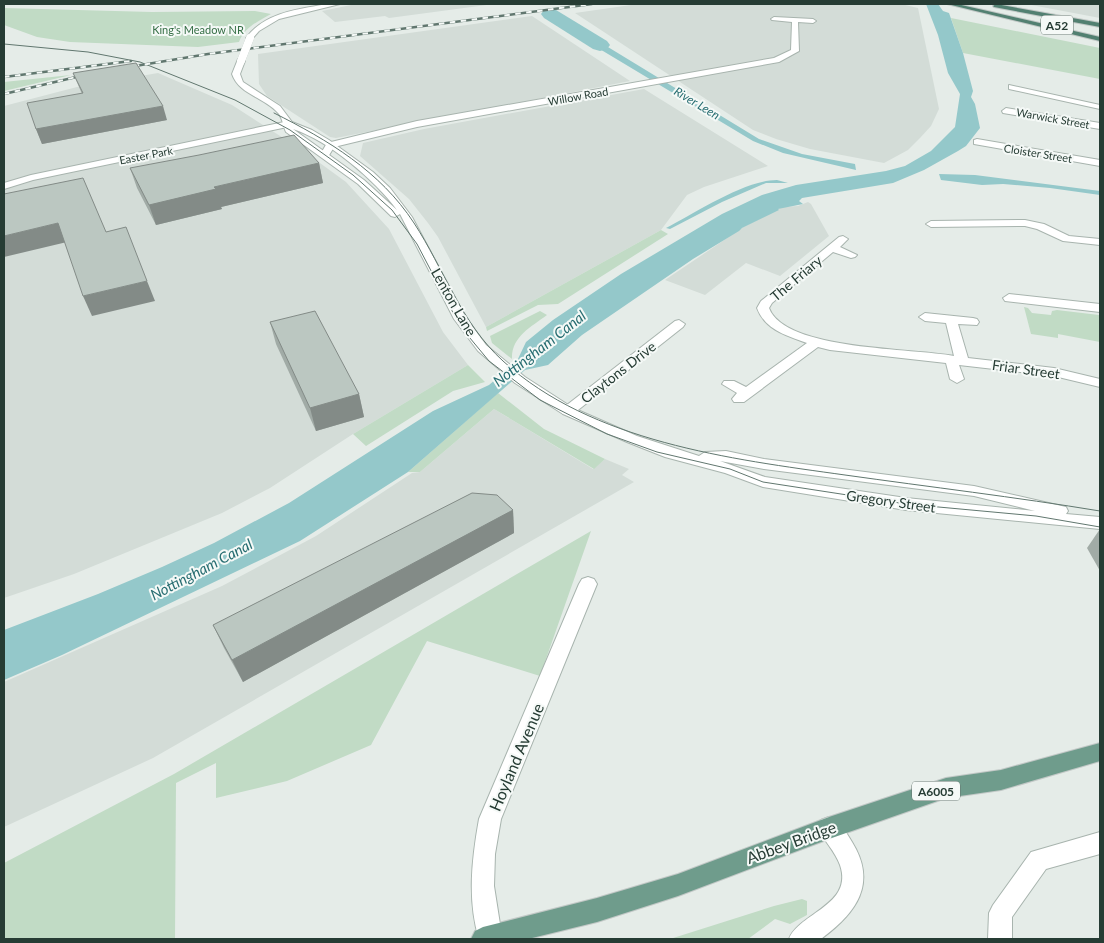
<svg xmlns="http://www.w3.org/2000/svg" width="1104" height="943" font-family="Lato,sans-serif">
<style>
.built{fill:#d3dcd7}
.green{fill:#c1dbc5}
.water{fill:#94c8ca}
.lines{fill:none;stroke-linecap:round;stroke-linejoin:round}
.river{fill:#94c8ca;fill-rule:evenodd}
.minor-casing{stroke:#a8b4ae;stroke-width:2}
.tertiary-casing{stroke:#a8b4ae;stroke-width:2}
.primary-casing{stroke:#c2c8c6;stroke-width:2}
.trunk-casing{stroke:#c2c8c6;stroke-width:2}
.minor{fill:#fff;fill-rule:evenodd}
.tertiary{fill:#fff;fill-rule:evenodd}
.primary{fill:#6f9c8c;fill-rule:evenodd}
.trunk{fill:#528071;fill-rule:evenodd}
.tram{stroke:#61776f;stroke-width:1}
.rail-casing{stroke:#61776f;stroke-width:2.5}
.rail{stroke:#f5f9f7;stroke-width:2;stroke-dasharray:5.5;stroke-linecap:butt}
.tertiary-bridge-casing{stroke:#a8b4ae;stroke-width:8;stroke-linecap:butt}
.tertiary-bridge{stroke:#fff;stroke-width:8}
.wall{fill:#a1aba6}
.shaded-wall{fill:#838b87}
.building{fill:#bbc7c1;stroke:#838b87}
.labels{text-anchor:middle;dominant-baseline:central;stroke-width:4;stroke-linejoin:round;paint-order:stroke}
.far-park-label{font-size:11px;fill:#356e45;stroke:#f5f9f7}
.far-street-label{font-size:11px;fill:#263c34;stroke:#f5f9f7}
.shield{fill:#f5f9f7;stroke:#64756e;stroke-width:1}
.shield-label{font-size:12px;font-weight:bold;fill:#263c34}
.far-water-label{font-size:12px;font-style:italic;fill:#276d71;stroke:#f5f9f7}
.street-label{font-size:14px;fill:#263c34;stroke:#f5f9f7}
.water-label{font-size:15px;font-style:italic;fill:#276d71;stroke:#f5f9f7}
.near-street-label{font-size:16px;fill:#263c34;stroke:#f5f9f7}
</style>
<rect width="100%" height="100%" fill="#e5ece8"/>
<g class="built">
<path d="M356,4H494L389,18L385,16L335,22L322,11Z"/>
<path d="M638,4H901L918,8L939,109L931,126L920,138L908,150L884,163L810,149L776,139L753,130L575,13Z"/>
<path d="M1026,4H1100V18Z"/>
<path d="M532,16L630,81L336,138L330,137L267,96L259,84L258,54Z"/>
<path d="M158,73L232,105L302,150L346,182L389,229L443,332L468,365L353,434L270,488L222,513L74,574L4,598V106L77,87Z"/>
<path d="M644,89L768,166L704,187L687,195L661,230L486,327L438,237L428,223L409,199L360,156L363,143L424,129Z"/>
<path d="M808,202L811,204L829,236L780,276L746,263L705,295L665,280L742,228L782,207L798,206Z"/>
<path d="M494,409L593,469L605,459L629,469L622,475L634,482L153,758L4,827V682L222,586L316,536L412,473L420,472Z"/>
</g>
<g class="green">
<path d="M4,8L152,12L255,11L271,14C257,22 245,27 239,42L198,47L70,42L37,37L4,25Z"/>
<path d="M951,18L1100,48V79L963,53Z"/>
<path d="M71,75L4,91V82Z"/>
<path d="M661,230L668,234L558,304L538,305L487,331L486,327Z"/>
<path d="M1024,307L1028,308L1032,313L1051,315L1052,311L1057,310L1099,315L1100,342L1058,334V338L1031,334Z"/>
<path d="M540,311L547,315C531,327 511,337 512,359L492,343L490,336Z"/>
<path d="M468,365L485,382L453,391L366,446L353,434Z"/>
<path d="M498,393L544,429L605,459L594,469L494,409L420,472H408Z"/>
<path d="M591,531L540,676L427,641L371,745L287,781L216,798V763L176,783L175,939H4V863L174,774Z"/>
<path d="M802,899L807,901V915L790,924L775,919L748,939H670L774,906Z"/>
</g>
<g class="water">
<path d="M926,4H938L943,11L949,13L963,53L973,91L971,97L975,104L980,128L966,146L958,151L924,170L893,183L802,198L799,201L803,204L778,209L779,210L742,228L739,231L693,259L582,335L548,365L525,370L408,472L300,541L62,655L4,680V630L98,594L162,567L214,543L289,503L433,411L489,385L517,361L526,342L553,320L621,274L722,214L762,195L796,185L886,171L905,166L931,151L955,127L960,94L948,73L938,35Z"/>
<path d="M557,16L759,139L802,154L855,164L856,170L783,153L753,141L548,18Z"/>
<path d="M939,174L975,175L1100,191V195L1050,188L1003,184L982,185L941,180Z"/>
<path d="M777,180L788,183H766L722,202L670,229L666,228C695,213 745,180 777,180Z"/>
</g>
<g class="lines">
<path class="river" d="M550,9L556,10L607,41L610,45L607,49L600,51L593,49L544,18L541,14L544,10Z"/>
<g class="minor-casing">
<g id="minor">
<path d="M774,17L813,19L816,21L813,23L798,22L799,51L779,62L417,127L334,147L328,157H322L320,155L327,143L417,121L774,58L791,50L792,22L772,20L771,19Z"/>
<path d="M1009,85L1100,105V109L1009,89Z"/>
<path d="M1006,108L1100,123V129L1003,113L1002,111Z"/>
<path d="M289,121L292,122V126L33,180L4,189V183L31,175Z"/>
<path d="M977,139L1100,160V166L974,144V140Z"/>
<path d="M1025,220L1044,224L1069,236L1100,239V245L1063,241L1037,229L1025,226L931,227L926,224L931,221Z"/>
<path d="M843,236L848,239L840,247L857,255L855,257L851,258L833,252L772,303L769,308C785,351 915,348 954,356L946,323L925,321L919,317L925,313L973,318L977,319L979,322L977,325L958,324L968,358L1054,368L1100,379V387L1054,376L959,365L964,379L957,383L950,379L946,363L830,350L818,347L744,402H734L732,399L737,393L722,384L724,381H734L746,387L807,343C787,336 765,330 757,308L761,301L839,237Z"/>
<path d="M1009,294L1100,304V312L1005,301L1003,298Z"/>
<path d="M679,320L685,324L683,327L573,414H563L561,411L563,408L675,321Z"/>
<path d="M588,577L594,579L597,584L501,819L495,854L494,886L502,937L501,939H479C467,900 472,858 479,819L579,584L582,579Z"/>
<path d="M829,817C840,822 846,832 852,842C878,884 856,913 821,939H789C799,913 854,905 840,865C835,851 824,841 818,828L821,820Z"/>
<path d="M1100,832V854L1046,869L1012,917V939H988L989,913L993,905L1031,852Z"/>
</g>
</g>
<g class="tertiary-casing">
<g id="tertiary">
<path d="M328,4H340L279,19L259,31L252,39L246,38C265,12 299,9 328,4Z"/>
<path d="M238,59L245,61L240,74L243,82L280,106L292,122L312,130L329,140L373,172L390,188L412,217L466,318L486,345L525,377L573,408L637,436L699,456L705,452L726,451L764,459L974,486L1066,507L1068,511L1066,514L1100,517V529L906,510L763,487L725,473L665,457L627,442L563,414L515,383L478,351L454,319L400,214L395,217L391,216L358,184L286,132C283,126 283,120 279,114C265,97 239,95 232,74ZM293,129C329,141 374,179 397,210L364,180ZM720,461L764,469L974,496L1035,511L906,498L765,477Z"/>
</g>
</g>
<g class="primary-casing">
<path id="primary" d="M1100,743V761L1001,790L946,798L829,839L678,896L597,922L528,939H471L475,931L483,927L597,898L678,874L829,817L946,778L1001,770Z"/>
</g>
<g class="trunk-casing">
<g id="trunk">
<path d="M947,4H957L1100,37V41Z"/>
<path d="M996,4L1100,23V27L994,7L993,6Z"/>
</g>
</g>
<use href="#minor" class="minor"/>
<use href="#tertiary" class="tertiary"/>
<use href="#primary" class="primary"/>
<use href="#trunk" class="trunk"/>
<g class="tram">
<path d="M4,44L88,52L140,62L235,100L290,130L353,175L392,210L417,244L460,326L489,361L540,400L607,434L657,452L730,469L763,482L906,504L1036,516L1100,527"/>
<path d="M274,113C328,140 380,171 414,223C444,269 461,323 503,361C592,442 730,459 845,475C930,487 1015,497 1100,511"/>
</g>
<g class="rail-casing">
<g id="rail">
<path d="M123,68L208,54L592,4"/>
<path d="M4,77L131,61"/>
<path d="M4,94L89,74"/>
</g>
</g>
<use href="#rail" class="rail"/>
<g class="tertiary-bridge-casing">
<path id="tertiary-bridge" d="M241,61L250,38"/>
</g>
<use href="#tertiary-bridge" class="tertiary-bridge"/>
</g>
<g class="wall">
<path d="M73,73L167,120L42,144L36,129L82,94Z"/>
<path d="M319,163L323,183L221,207L222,209L156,225L137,188L130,168Z"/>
<path d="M270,322L359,394L364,417L316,431L276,344Z"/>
<path d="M513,510L514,533L243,682L224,648L213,625Z"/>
<path d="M1100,529V571L1087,548Z"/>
</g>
<g class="shaded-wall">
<path d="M163,106L167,120L42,144L36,129Z"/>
<path d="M319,163L323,183L221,207L222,209L156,225L149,205L214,187Z"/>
<path d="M58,223L67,242L4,257V236Z"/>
<path d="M147,281L155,301L92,316L83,296Z"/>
<path d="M359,394L364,417L316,431L310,408Z"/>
<path d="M513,510L514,533L243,682L232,660Z"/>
</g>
<g class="building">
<path d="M136,63L163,106L36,129L27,103L83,93L73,73Z"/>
<path d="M294,135L319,163L214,187L216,189L149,205L130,168L199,155Z"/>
<path d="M83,178L106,232L126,227L147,281L83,296L58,223L4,236V194Z"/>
<path d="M315,311L359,394L310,408L270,322Z"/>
<path d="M472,493L497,495L513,510L232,660L213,625Z"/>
</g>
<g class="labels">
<g class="far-park-label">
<text x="198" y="29">King's Meadow NR</text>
</g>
<g class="far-street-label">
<text transform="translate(578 96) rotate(-10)">Willow Road</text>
<text transform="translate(1053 118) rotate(10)">Warwick Street</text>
<text transform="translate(1038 153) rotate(9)">Cloister Street</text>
<text transform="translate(146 155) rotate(-11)">Easter Park</text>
</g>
<g class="shield">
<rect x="1041" y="15.5" width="32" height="19" rx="4"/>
<rect x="912" y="781.5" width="48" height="19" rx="4"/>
</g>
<g class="shield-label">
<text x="1057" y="25">A52</text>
<text x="936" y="791">A6005</text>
</g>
<g class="far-water-label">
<text transform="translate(697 103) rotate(31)">River Leen</text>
</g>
<g class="street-label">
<text transform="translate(796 278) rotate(-40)">The Friary</text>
<text transform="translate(454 302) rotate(60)">Lenton Lane</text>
<text transform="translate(1026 369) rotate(8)">Friar Street</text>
<text transform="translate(618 372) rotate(-38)">Claytons Drive</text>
<text transform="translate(891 501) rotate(8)">Gregory Street</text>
</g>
<g class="water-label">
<text transform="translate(539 348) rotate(-38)">Nottingham Canal</text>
<text transform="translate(201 569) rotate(-28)">Nottingham Canal</text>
</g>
<g class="near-street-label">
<text transform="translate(516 757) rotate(-67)">Hoyland Avenue</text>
<text transform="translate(791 842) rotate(-20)">Abbey Bridge</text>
</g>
</g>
<rect width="1104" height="943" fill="none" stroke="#263c34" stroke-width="10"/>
</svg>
